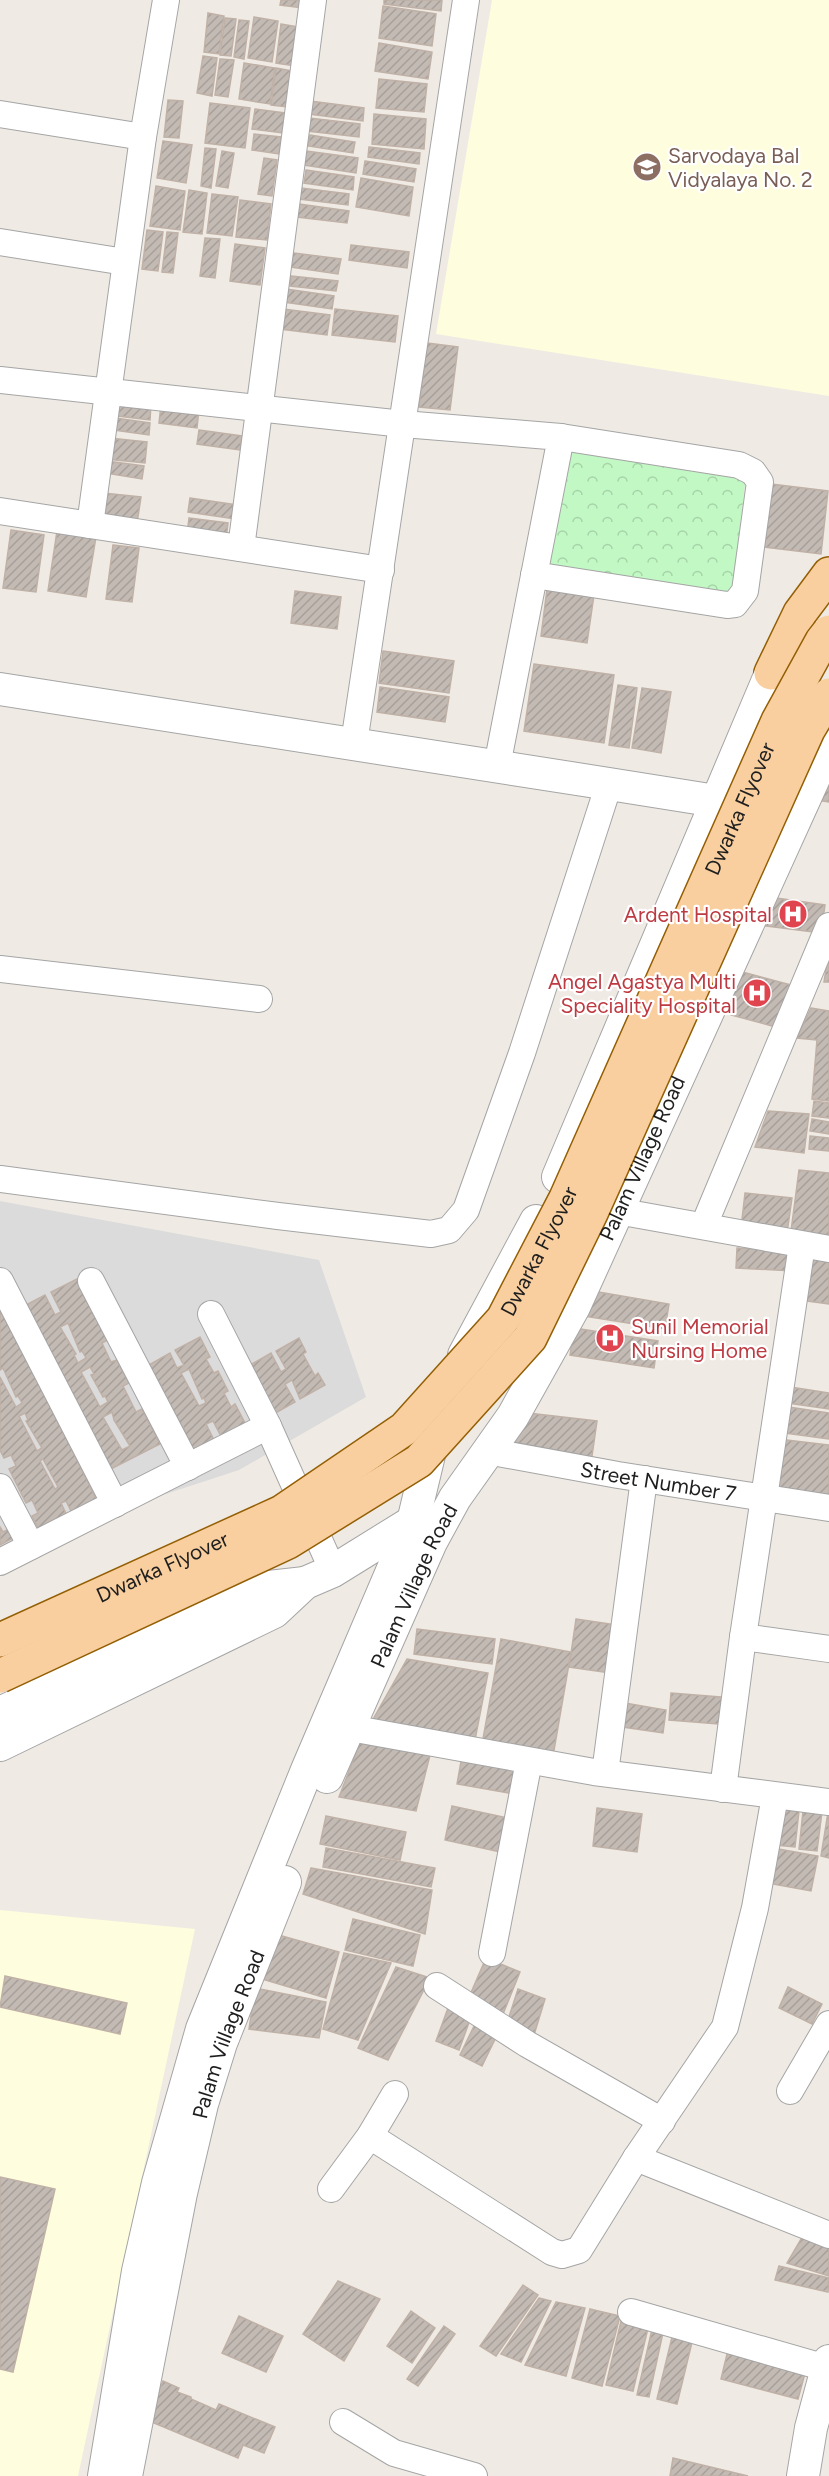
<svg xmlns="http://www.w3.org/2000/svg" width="829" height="2476" font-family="Figtree,sans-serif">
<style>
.residential{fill:#dcdbdb}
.education{fill:#fefdde}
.park{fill:url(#park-crowns)}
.building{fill:url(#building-hatch);stroke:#c0b1a7;stroke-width:1.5;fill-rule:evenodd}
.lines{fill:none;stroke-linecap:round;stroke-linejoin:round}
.minor-casing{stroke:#a5a5a5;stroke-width:28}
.tertiary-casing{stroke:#a5a5a5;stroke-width:34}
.primary-casing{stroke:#945f04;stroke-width:36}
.minor{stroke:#fff;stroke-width:26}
.tertiary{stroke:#fff;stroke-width:32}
.primary{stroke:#f9cf9f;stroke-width:33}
.primary-bridge-casing{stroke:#945f04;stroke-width:36;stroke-linecap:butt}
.primary-bridge{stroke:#f9cf9f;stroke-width:33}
.labels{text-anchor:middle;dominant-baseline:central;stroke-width:4.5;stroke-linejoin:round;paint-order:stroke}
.education-label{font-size:21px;fill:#785e54;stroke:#fff;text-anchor:start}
.street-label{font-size:21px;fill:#1e1e1e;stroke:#fff}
.health-label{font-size:21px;fill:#be3a42;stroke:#fff;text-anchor:end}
</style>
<defs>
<pattern id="park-crowns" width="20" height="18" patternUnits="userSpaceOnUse" patternTransform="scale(1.5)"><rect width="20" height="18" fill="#c2f8c4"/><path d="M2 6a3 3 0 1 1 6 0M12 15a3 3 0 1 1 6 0" fill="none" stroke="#a6d4a8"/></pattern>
<pattern id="building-hatch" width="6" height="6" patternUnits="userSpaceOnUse" patternTransform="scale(1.5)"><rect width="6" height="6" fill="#c3bab4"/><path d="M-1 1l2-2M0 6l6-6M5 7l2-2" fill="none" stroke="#a79f9a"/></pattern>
</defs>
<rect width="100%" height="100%" fill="#efebe4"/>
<path class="residential" d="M0,1201L319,1260L366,1397L239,1470L126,1507L0,1569Z"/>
<g class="education">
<path d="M492,0H829V396L436,334Z"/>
<path d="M0,1910L195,1929L78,2476H0Z"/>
</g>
<path class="park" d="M566,447L746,475L732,599L542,570Z"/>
<g class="building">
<path d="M281,0H304L303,8L280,5Z"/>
<path d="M384,0H442L441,11L384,4Z"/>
<path d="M383,6L436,14L432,46L379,38Z"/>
<path d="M208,13L224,16L219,54L204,52Z"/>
<path d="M254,17L278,21L272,62L248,58Z"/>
<path d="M225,18L236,19L231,56L220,55Z"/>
<path d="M239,20L249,21L244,59L234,57Z"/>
<path d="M281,24L299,27L295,66L276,63Z"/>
<path d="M379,43L432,52L428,79L375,71Z"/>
<path d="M203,56L217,58L212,96L197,93Z"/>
<path d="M220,59L234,60L228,97L215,95Z"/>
<path d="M244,63L275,68L270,104L239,99Z"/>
<path d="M276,68L293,71L288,107L271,105Z"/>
<path d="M379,79L427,84L424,112L376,108Z"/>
<path d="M168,100L183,101L179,138L164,137Z"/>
<path d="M310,101L364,108L363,121L309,114Z"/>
<path d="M210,103L250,108L245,148L205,143Z"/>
<path d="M255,109L285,113L283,133L252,129Z"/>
<path d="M374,114L426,119L424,149L372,144Z"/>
<path d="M309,118L360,124L359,137L307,131Z"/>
<path d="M254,134L281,137L279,154L252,150Z"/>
<path d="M310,135L355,142L353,153L308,146Z"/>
<path d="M163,141L192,145L186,183L157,178Z"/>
<path d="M369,147L420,153L419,164L368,157Z"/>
<path d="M205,148L216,149L211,188L201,186Z"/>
<path d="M222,151L234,153L228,188L216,186Z"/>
<path d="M306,151L358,158L356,173L304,165Z"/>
<path d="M264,158L277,160L272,196L258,194Z"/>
<path d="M365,161L416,169L414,182L363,174Z"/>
<path d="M306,170L354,177L353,190L304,183Z"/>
<path d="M361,178L413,187L409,216L356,207Z"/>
<path d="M156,186L185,191L180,230L150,226Z"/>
<path d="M301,188L349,194L348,205L299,199Z"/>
<path d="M189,190L207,193L202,234L183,232Z"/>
<path d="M212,194L238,197L232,236L207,233Z"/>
<path d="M240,200L271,204L267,240L236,237Z"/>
<path d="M299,204L349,211L347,223L297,217Z"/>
<path d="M147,230L163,232L158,271L142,269Z"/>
<path d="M167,232L178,233L173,273L162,272Z"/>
<path d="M205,238L220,239L215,278L200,276Z"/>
<path d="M235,244L265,248L260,285L230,281Z"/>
<path d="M351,245L409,252L407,268L349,260Z"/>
<path d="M286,252L341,259L338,274L284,266Z"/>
<path d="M291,276L338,281L336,291L290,286Z"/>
<path d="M286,289L334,296L332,309L284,302Z"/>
<path d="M283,309L330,315L327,335L280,329Z"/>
<path d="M335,309L398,316L395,342L332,335Z"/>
<path d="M427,343L458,347L450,410L419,407Z"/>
<path d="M110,399L151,404L150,420L109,415Z"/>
<path d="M161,405L199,409L197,428L159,423Z"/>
<path d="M108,417L150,423L149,435L107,429Z"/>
<path d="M199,430L242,436L240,450L197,444Z"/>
<path d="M109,438L147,442L145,463L106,459Z"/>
<path d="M107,461L144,466L142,479L105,473Z"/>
<path d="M771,484L828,491L821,554L764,547Z"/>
<path d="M103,493L141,497L137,523L100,519Z"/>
<path d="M190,498L237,505L235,519L188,512Z"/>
<path d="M189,518L228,523L226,539L187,534Z"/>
<path d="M11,530L44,535L36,592L3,588Z"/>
<path d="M57,531L96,537L86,597L48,591Z"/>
<path d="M113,545L139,548L132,602L106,599Z"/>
<path d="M547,589L594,595L587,643L541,636Z"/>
<path d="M295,591L341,597L337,629L291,623Z"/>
<path d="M383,651L454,661L449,693L379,683Z"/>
<path d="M534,664L614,675L604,743L524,731Z"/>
<path d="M618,685L637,688L629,748L609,745Z"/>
<path d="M380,687L449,697L445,722L377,712Z"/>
<path d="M642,688L671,692L661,753L632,748Z"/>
<path d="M829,777V802L822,801Z"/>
<path d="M762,896L825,905L821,933L759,925Z"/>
<path d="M828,956H829V982H824Z"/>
<path d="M735,970L795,986L783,1029L724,1013Z"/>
<path d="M811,1008L829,1011V1101L812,1099L817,1040L797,1038Z"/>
<path d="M814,1101L829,1103V1118L812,1116Z"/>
<path d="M768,1111L809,1114L804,1153L755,1147Z"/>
<path d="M812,1119L829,1122V1134L810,1131Z"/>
<path d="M810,1136L829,1138V1151L809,1149Z"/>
<path d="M799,1170L829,1173V1235L791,1231Z"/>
<path d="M745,1193L792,1198L787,1233L741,1228Z"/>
<path d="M737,1248L794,1251L793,1271L736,1268Z"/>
<path d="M805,1252L829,1255V1304L800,1300Z"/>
<path d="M77,1279L108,1340L102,1343L111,1362L117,1360L129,1383L123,1386L136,1412L142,1409L160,1444L105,1472L22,1307L45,1295L55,1315L61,1312L51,1292ZM68,1323L80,1352L82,1351L86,1358L78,1363L74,1355L76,1354L60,1327ZM90,1367L94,1374L91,1375L103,1397L105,1396L108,1402L100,1407L81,1372ZM112,1412L114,1420L130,1446L122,1450L103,1417Z"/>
<path d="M587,1290L669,1304L665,1329L583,1316Z"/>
<path d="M0,1301L101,1509L76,1521L66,1501L61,1503L71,1524L43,1538L32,1516L38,1513L32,1500L26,1503L9,1469L16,1466L11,1455L4,1458L0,1450V1377L16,1407L22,1403L18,1396L16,1397L3,1368L0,1370ZM25,1413L28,1420L26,1421L42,1448L37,1451L19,1416ZM43,1459L58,1487L55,1489L40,1461Z"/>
<path d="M574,1328L658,1341L654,1368L570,1355Z"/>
<path d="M200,1337L210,1357L206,1359L214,1373L218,1371L228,1391L224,1393L231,1407L235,1404L246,1425L222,1438L213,1421L206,1424L215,1442L193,1454L182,1434L186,1432L183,1427L180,1429L160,1390L163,1389L160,1383L157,1385L147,1366L170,1353L177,1368L184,1365L175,1350ZM189,1369L202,1399L204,1398L206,1403L199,1406L181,1373Z"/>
<path d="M299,1338L306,1352L303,1354L315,1376L318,1373L325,1385L300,1399L292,1380L285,1384L295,1402L272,1415L245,1368L271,1353L281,1372L286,1369L276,1351Z"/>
<path d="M784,1386L829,1393V1409L781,1402Z"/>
<path d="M782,1406L829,1413V1439L778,1432Z"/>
<path d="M528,1413L597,1421L591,1463L503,1451Z"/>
<path d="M778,1439L829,1445V1503L772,1496Z"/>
<path d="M0,1527L3,1532L9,1529L13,1538L0,1545Z"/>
<path d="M576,1619L616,1625L610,1673L569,1667Z"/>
<path d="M417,1629L495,1639L492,1664L414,1654Z"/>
<path d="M501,1639L571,1652L552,1762L481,1750Z"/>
<path d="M407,1659L488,1673L473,1750L367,1730Z"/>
<path d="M671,1693L733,1698L731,1725L669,1720Z"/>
<path d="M619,1702L666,1710L663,1733L616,1726Z"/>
<path d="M363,1735L432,1747L416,1811L339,1797Z"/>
<path d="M462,1756L519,1767L514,1794L457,1784Z"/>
<path d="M780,1799L800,1802L795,1847L775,1845Z"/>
<path d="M804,1802L823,1804L817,1851L799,1849Z"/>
<path d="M452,1806L508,1818L501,1852L445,1840Z"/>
<path d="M829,1806V1858L821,1856Z"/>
<path d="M597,1808L642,1814L637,1852L593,1846Z"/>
<path d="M326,1816L406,1832L400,1860L320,1844Z"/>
<path d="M326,1848L435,1868L431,1887L323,1867Z"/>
<path d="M773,1848L818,1856L811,1891L767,1883Z"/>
<path d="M311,1868L432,1890L425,1934L303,1894Z"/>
<path d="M353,1919L420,1935L413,1966L345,1950Z"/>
<path d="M275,1934L339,1952L326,1998L262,1979Z"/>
<path d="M344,1953L391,1963L358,2040L323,2029Z"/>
<path d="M486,1958L520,1972L501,2019L466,2004Z"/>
<path d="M396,1967L430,1978L388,2060L358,2048Z"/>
<path d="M5,1976L127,2003L120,2034L0,2007Z"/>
<path d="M788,1987L822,2004L812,2024L779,2008Z"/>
<path d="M255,1988L326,2002L319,2038L249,2029Z"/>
<path d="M518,1989L545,1999L534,2035L506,2026Z"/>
<path d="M448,2008L471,2017L459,2050L436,2041Z"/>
<path d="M476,2022L498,2033L482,2066L460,2055Z"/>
<path d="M0,2177L55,2189L13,2372L0,2369Z"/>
<path d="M804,2234L829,2244V2276L787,2263Z"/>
<path d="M779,2266L829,2278L828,2292L775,2280Z"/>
<path d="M338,2281L380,2299L344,2361L303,2334Z"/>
<path d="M523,2285L538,2295L496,2356L480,2346Z"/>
<path d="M539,2298L551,2301L521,2362L501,2354Z"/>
<path d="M556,2302L585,2308L566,2376L525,2365Z"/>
<path d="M590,2309L620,2316L602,2386L572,2378Z"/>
<path d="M411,2311L435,2328L412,2363L387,2346Z"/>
<path d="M239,2316L283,2336L266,2372L222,2353Z"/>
<path d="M622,2317L649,2324L633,2391L606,2385Z"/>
<path d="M653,2325L664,2328L649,2397L637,2395Z"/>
<path d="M444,2326L455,2334L418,2386L407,2379Z"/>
<path d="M674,2329L694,2334L677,2404L657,2399Z"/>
<path d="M729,2346L807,2366L798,2399L721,2379Z"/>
<path d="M163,2381L179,2388L177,2392L191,2397V2399L216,2410L219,2404L275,2427L264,2453L243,2445L238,2458L147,2420Z"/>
<path d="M673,2458L748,2476H670Z"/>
</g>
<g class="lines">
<g class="minor-casing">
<g id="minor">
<path d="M0,114L143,137"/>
<path d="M0,242L125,262"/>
<path d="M0,380L403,424L561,437L497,766"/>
<path d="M0,511L381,570"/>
<path d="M90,525L143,137L166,0"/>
<path d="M241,548L313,0"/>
<path d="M534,575L727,605L735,604L745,591L760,482L753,472L739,465L561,437"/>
<path d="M354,743L466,0"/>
<path d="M0,969L259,999"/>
<path d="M0,1179L278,1216L431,1234L449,1230L466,1210L522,1053L609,784"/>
<path d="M617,1211L829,1249"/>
<path d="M704,1225L829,926"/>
<path d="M802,1245L743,1637L829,1649"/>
<path d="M0,1281L115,1504"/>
<path d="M91,1281L188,1467"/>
<path d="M211,1314L268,1426L333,1571"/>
<path id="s1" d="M487,1451L618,1475L829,1508"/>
<path d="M0,1487L31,1546"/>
<path d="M0,1562L268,1426"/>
<path d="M350,1728L594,1772L829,1802"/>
<path d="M605,1773L644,1479"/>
<path d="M723,1789L743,1637"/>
<path d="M492,1953L529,1761"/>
<path d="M437,1986L527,2044L662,2121"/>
<path d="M790,2091L829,2024"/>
<path d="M370,2136L552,2252L562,2255L579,2250L636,2158L725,2027L755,1908L775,1796"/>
<path d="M636,2158L829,2235"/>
<path d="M331,2189L370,2136L395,2094"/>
<path d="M631,2312L826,2368"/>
<path d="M343,2422L394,2453L474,2476"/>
</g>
</g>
<g class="tertiary-casing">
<g id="tertiary">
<path d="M0,689L609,784L716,801L736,807"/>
<path d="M558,1177L771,673L787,651"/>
<path d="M464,1355L536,1221"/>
<path d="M0,1713L269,1587L305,1583"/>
<path d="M0,1745L274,1612L305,1583L333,1571L417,1519"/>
<path id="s2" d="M327,1777L431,1542L455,1498L513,1416L574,1307L829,745"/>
<path d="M104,2476L138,2271L158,2183L202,2029L307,1770L413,1522L434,1434"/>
<path id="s3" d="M126,2476L181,2193L202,2104L221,2043L285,1882"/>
<path d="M803,2476L811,2428L829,2361"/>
</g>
</g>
<g class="primary-casing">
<path id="primary" d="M771,673L800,613L829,574"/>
</g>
<use href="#minor" class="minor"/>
<use href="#tertiary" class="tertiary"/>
<use href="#primary" class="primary"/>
<g class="primary-bridge-casing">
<g id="primary-bridge">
<path id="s4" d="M0,1640L282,1512L404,1429L503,1319L566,1198L778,721L822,641L829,632"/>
<path d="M0,1676L288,1542L419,1461L530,1338L591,1213L808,730L829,695"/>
</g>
</g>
<use href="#primary-bridge" class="primary-bridge"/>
</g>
<defs>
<g id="school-disc" transform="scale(1.5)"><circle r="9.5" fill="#8d6e63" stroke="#fff"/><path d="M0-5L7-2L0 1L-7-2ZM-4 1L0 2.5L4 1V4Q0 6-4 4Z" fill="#fff"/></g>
<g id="hospital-disc" transform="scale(1.5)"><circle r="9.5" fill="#e0444e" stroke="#fff"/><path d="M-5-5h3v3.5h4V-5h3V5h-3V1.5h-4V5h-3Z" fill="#fff"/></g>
</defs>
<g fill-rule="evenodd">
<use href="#school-disc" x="647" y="167"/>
<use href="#hospital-disc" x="793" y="914"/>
<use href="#hospital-disc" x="757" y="993"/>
<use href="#hospital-disc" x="610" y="1338"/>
</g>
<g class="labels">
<g class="education-label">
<text x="668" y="155">Sarvodaya Bal<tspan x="668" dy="24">Vidyalaya No. 2</tspan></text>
</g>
<g class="street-label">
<text stroke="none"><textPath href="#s4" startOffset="1168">Dwarka Flyover</textPath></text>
<text stroke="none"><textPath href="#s2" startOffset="696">Palam Village Road</textPath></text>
<text stroke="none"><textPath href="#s4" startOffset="682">Dwarka Flyover</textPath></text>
<text stroke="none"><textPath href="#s1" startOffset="174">Street Number 7</textPath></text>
<text stroke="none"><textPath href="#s4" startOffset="178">Dwarka Flyover</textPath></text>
<text stroke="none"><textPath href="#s2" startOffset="210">Palam Village Road</textPath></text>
<text stroke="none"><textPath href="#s3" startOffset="454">Palam Village Road</textPath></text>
</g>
<g class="health-label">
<text x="772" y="914">Ardent Hospital</text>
<text x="736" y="981">Angel Agastya Multi<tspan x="736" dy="24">Speciality Hospital</tspan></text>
<text x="631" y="1326" text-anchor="start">Sunil Memorial<tspan x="631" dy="24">Nursing Home</tspan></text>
</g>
</g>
</svg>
